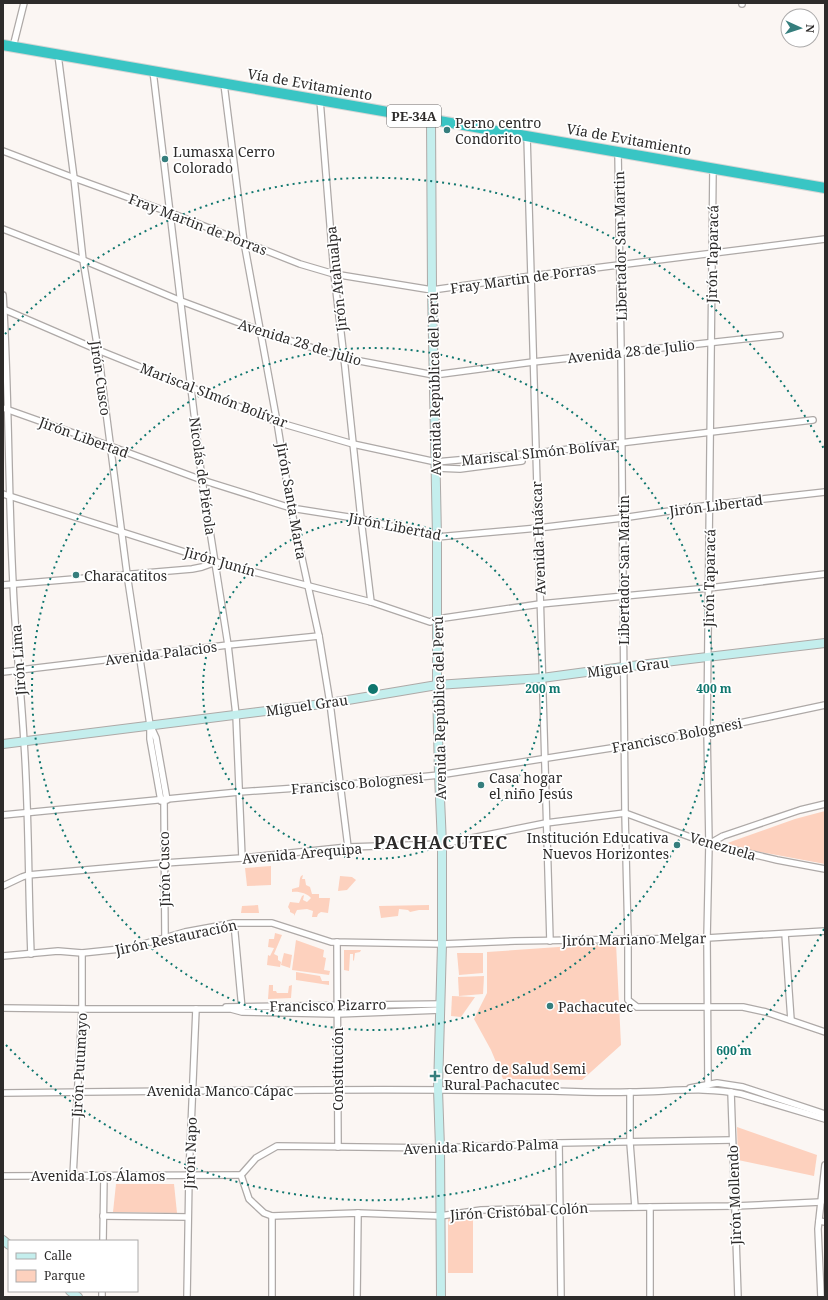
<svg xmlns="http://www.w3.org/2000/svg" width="828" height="1300" font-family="'Noto Serif',serif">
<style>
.green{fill:#fdd1be}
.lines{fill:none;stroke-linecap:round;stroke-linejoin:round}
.street-casing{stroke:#aea9a7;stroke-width:8}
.secondary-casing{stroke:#aea9a7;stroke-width:10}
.highway-casing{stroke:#d5d5d4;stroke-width:12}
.street{stroke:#fff;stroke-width:5.5}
.secondary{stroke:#c4eeed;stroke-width:8}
.highway{stroke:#39c5c4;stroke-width:10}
.ring{fill:none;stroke:#0f766e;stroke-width:2;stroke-dasharray:2 4}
.poi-dot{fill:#357e7d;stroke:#fff;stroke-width:1.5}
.labels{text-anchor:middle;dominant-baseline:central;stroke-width:3.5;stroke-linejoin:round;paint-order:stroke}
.shield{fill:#fff;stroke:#6c6b6a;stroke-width:1}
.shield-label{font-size:13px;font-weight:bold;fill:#2d2b2a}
.street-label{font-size:14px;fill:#2d2b2a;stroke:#fff}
.poi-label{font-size:14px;fill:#2d2b2a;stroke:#fff;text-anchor:start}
.district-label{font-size:18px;font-weight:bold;letter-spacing:1px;fill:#2d2b2a;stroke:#fff}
.centre{fill:#0f766e;stroke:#fff;stroke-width:2}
.ring-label{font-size:12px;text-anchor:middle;font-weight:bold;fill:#0f766e;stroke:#fff;stroke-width:3.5;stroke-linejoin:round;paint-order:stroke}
</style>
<rect width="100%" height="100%" fill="#fbf6f3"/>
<g class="green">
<path d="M825,811V864L728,846V843L733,841L795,819Z"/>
<path d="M271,866V885L247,886L245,868Z"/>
<path d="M303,875L302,879H305L306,885L310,887L312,894H319V898H330L328,913L321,912L318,914L317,917H312L313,911L307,909L297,910L294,916V914L290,912V910L288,907L290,902L299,903L302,896L304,895L303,900L307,902L311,898C307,893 298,891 292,892V889L299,887C300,883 299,879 301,876Z"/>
<path d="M340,876L352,877L356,880L347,890L338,891Z"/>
<path d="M258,905L259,913H241L242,906Z"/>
<path d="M429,905V910H419L410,912L408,910L399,909L398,916L381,918L379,906Z"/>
<path d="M275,933L282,935L274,954L278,956V960L281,962L280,967L267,965L268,955L270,956L274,948L268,947L269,939H274Z"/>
<path d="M296,940L324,950L323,957L326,958L324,970L330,971L329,975L292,970Z"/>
<path d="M616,943L621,1045L582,1080L503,1079L491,1050L474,1019L487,993V952Z"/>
<path d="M344,950H361L360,952L355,953L354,960L353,961V954H350L349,971L344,970Z"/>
<path d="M284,953L292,955L290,968L281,965Z"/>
<path d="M457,953H483V973L459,975Z"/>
<path d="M296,972L320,976L322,981H329V985L296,980Z"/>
<path d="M484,976L483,994L459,996L458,977Z"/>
<path d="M269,985H273V991H276L277,993H288L289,986L292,985L291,998L268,999Z"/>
<path d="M452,996L475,997L461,1017L451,1016Z"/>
<path d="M737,1127L817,1155L814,1176L738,1160Z"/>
<path d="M116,1184H174L177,1213L113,1212Z"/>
<rect x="448" y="1218" width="25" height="55"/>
</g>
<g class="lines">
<g class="street-casing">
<g id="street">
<path d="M742,4V3"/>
<path d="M13,47L24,3"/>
<path d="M58,55L74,178L83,260L98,350L127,574L150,725V739L161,801"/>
<path d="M153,71L202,480L228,645L236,715L242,858"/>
<path d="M224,84L244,242L277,422L291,508L319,636L330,703L348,847"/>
<path d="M320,100L334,274L344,358L361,519L371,602"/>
<path d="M527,136L550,941"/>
<path d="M3,151L74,178L171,213L300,264L334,274L432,290L531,276L825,239"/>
<path d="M618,152L621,352L625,813L628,939V1000L637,1007H743L766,1012L825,1032"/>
<path d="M3,229L83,260L181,301L261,331L344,358L434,375L533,362L780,335"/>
<path d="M3,295C9,391 8,487 13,583C15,636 21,689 24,742C29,812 28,883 31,954"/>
<path d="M3,309L98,350L277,422L353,444L436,462L536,453L813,420"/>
<path d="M3,408L110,446L202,480L291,508L361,519L437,537L538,528L622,518L710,505L825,492"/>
<path d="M436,468L460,469L522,461"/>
<path d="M3,494L216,562L371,602L430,622L437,619L540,604L709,588L825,574"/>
<path d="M3,585L192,569L202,567L216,562"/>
<path d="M3,672L228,645L319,636"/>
<path d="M151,727L156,738L167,800"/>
<path d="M164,800L165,938"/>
<path d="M3,815L239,792L341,785L439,775L624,746L707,730L825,705"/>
<path d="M709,844L723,836L800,810L825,804"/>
<path d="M3,886L22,877L28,875L164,863L242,858L348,847L442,844L546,823L625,813L709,844L777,860L825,869"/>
<path d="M234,923L242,1009"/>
<path d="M785,934L791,1020"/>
<path d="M337,942L338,1147"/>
<path d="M3,956L58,951L82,953L130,948L185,932L234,923H272L331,942L442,944L515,941L707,938L825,931"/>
<path d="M226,1007L441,1004"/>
<path d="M3,1008L82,1009H231L242,1012L337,1014L441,1010"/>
<path d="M708,1085L707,938L709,844L707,730L713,168"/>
<path d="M690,1088L717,1083L743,1087L825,1114"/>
<path d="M630,1092V1143L635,1207"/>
<path d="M731,1092L738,1297"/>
<path d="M3,1093C186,1091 369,1088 552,1091C578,1092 604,1093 630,1092C667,1092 706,1086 741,1094L825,1119"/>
<path d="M559,1143L561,1297"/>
<path d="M241,1175L249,1199L264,1213L272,1216L358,1213L440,1216L481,1210L560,1208L735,1206L821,1202"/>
<path d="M241,1175L256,1158L277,1146L440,1148L559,1143L732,1140"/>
<path d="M3,1176L241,1175"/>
<path d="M73,1176L82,1009V953"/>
<path d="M650,1207V1297"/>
<path d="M103,1216L188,1217"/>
<path d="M272,1216V1297"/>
<path d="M819,1221L825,1222"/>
<path d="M103,1241L104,1175"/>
<path d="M102,1297V1291"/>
<path d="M187,1297L189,1175L196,1009"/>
<path d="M357,1297L358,1213"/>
<path d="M821,1297L818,1229L825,1165"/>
</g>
</g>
<g class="secondary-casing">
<g id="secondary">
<path d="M431,119L432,290L437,537V685L439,775L442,844V944L438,1089L440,1148L441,1297"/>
<path d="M3,744L330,703L437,685L542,678L623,667L825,643"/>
<path d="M3,1240L9,1245"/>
<path d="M70,1291L78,1297"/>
</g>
</g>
<g class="highway-casing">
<path id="highway" d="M3,45L825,188"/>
</g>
<use href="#street" class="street"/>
<use href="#secondary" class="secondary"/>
<use href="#highway" class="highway"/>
</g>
<g class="ring">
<circle cx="373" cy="689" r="170"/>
<circle cx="373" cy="689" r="341"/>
<path d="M824 929A511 511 0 0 1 5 1044M5 334A511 511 0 0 1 824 449"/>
</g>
<g class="poi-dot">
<circle cx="447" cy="130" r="4"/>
<circle cx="165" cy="159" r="4"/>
<circle cx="76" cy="575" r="4"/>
<circle cx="481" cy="785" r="4"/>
<circle cx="677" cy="845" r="4"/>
<circle cx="550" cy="1006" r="4"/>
<path d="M433 1070h4v4h4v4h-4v4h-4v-4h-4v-4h4z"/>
</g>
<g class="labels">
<rect class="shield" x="387" y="105" width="54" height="22" rx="3"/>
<g class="shield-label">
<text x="414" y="116">PE-34A</text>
</g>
<g class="street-label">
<text transform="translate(310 84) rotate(10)">Vía de Evitamiento</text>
<text transform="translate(629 139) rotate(10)">Vía de Evitamiento</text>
<text transform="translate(198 224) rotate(21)">Fray Martin de Porras</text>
<text transform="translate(620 246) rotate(-91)">Libertador San Martin</text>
<text transform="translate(712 254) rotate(-89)">Jirón Taparacá</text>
<text transform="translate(523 278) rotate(-8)">Fray Martin de Porras</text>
<text transform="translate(336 279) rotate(-96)">Jirón Atahualpa</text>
<text transform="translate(300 342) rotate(17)">Avenida 28 de Julio</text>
<text transform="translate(631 351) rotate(-6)">Avenida 28 de Julio</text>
<text transform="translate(101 378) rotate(82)">Jirón Cusco</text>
<text transform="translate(434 384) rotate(-91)">Avenida República del Perú</text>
<text transform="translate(214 395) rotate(21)">Mariscal SImón Bolívar</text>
<text transform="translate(84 437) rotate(20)">Jirón Libertad</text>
<text transform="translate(539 452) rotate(-6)">Mariscal SImón Bolívar</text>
<text transform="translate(203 476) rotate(82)">Nicolás de Piérola</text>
<text transform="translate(292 501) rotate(80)">Jirón Santa Marta</text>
<text transform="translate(716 505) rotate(-7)">Jirón Libertad</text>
<text transform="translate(395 526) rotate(11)">Jirón Libertad</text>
<text transform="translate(538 538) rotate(-92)">Avenida Huáscar</text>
<text transform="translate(220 561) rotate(16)">Jirón Junín</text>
<text transform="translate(623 570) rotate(-90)">Libertador San Martin</text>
<text transform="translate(709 578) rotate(-89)">Jirón Taparacá</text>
<text transform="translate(161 653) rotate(-7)">Avenida Palacios</text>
<text transform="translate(18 660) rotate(-94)">Jirón Lima</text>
<text transform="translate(628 667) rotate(-7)">Miguel Grau</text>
<text transform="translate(307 705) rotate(-8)">Miguel Grau</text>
<text transform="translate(439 708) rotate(-91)">Avenida República del Perú</text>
<text transform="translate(677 735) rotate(-11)">Francisco Bolognesi</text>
<text transform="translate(357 783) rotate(-5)">Francisco Bolognesi</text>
<text transform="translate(723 846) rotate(16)">Venezuela</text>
<text transform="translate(302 853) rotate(-5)">Avenida Arequipa</text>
<text transform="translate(164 869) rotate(-91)">Jirón Cusco</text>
<text transform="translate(176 937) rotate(-12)">Jirón Restauración</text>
<text transform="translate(634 939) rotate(-1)">Jirón Mariano Melgar</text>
<text transform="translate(328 1005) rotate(-1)">Francisco Pizarro</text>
<text transform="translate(79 1065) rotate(-87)">Jirón Putumayo</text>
<text transform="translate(337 1069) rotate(-90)">Constitución</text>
<text x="220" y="1090">Avenida Manco Cápac</text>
<text transform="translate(481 1146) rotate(-2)">Avenida Ricardo Palma</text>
<text transform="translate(190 1153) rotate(-88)">Jirón Napo</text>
<text x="98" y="1175">Avenida Los Álamos</text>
<text transform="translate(734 1195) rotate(-92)">Jirón Mollendo</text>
<text transform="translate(519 1211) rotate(-3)">Jirón Cristóbal Colón</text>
</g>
<g class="poi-label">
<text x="455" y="122">Perno centro<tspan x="455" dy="16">Condorito</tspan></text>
<text x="173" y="151">Lumasxa Cerro<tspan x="173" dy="16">Colorado</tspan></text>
<text x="84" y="575">Characatitos</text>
<text x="489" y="777">Casa hogar<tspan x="489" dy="16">el niño Jesús</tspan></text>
<text x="669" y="837" text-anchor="end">Institución Educativa<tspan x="669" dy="16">Nuevos Horizontes</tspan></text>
<text x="558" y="1006">Pachacutec</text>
<text x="444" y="1068">Centro de Salud Semi<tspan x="444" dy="16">Rural Pachacutec</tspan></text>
</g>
<g class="district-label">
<text x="441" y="842">PACHACUTEC</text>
</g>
</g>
<circle cx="373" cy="689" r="6" class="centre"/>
<g class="ring-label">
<text x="543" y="693">200 m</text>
<text x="714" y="693">400 m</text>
<text x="734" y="1055">600 m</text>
</g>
<rect width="828" height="1300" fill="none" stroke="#2d2b2a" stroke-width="8"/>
<rect x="8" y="1240" width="130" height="52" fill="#ffffff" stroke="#abaaaa"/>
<rect x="16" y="1253" width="20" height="6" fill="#c4eeed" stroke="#abaaaa"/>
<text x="44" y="1260" font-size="12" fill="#2d2b2a">Calle</text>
<rect x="16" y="1270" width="20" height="12" fill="#fdd1be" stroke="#abaaaa"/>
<text x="44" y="1280" font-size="12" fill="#2d2b2a">Parque</text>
<g transform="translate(800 28) rotate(93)"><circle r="19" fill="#ffffff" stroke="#abaaaa"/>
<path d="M0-3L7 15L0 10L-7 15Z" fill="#357e7d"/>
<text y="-6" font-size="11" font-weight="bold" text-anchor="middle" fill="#2d2b2a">N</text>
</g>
</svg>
